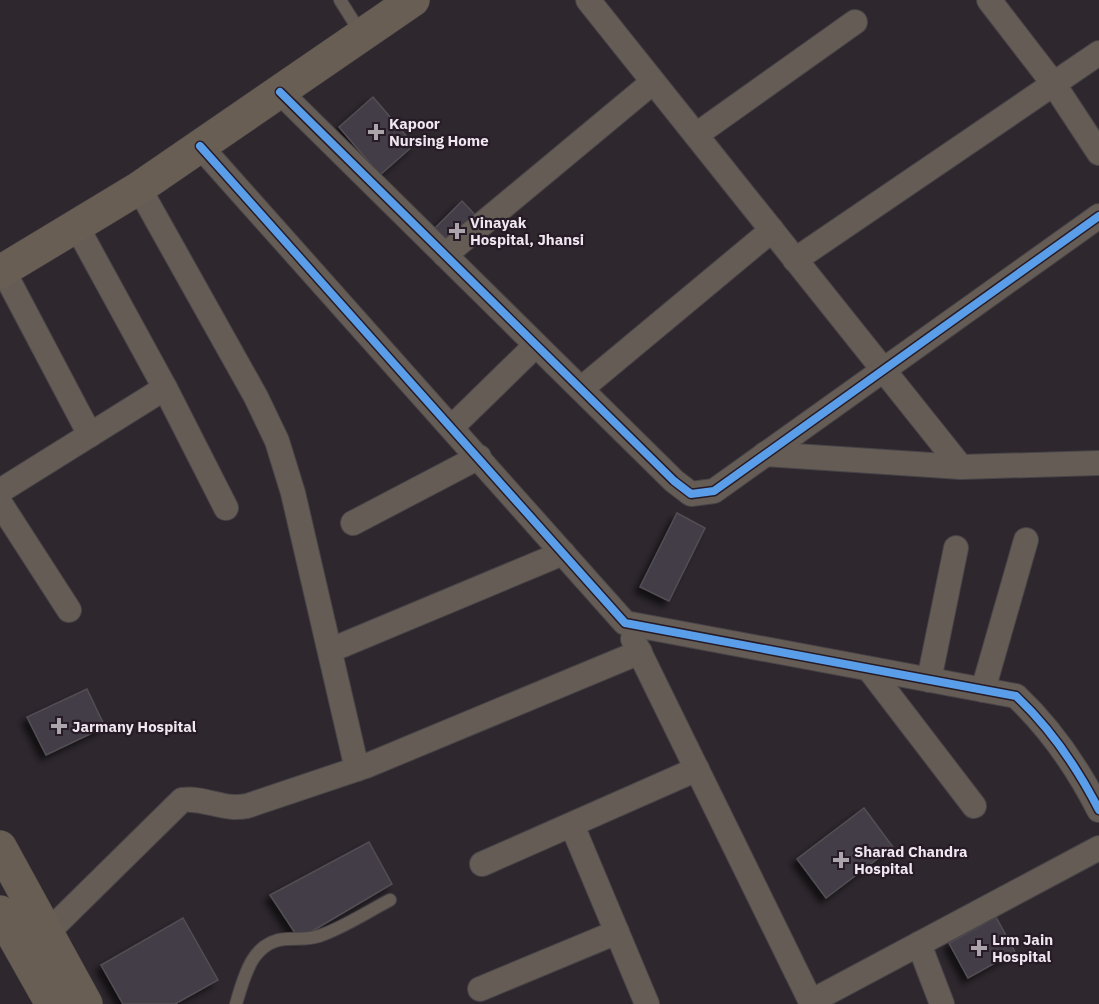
<svg xmlns="http://www.w3.org/2000/svg" width="1099" height="1004" font-family="'IBM Plex Sans',sans-serif">
<style>
.building{fill:#423d47;stroke:#524e54;stroke-width:1.5;filter:url(#shadow)}
.lines{fill:none;stroke-linecap:round;stroke-linejoin:round}
.lane-casing{stroke:#484448;stroke-width:14}
.street-casing{stroke:#484448;stroke-width:26}
.secondary-casing{stroke:#484448;stroke-width:34}
.lane{stroke:#645c55;stroke-width:12}
.street{stroke:#645c55;stroke-width:24}
.secondary{stroke:#695e54;stroke-width:33}
.cycleway-casing{stroke:#261b27;stroke-width:11}
.cycleway{stroke:#5a9eea;stroke-width:8}
.poi-dot{fill:#aba4ab;stroke:#261b27;stroke-width:2}
.labels{text-anchor:middle;dominant-baseline:central;stroke-width:4.5;stroke-linejoin:round;paint-order:stroke}
.poi-label{font-size:15px;font-weight:bold;fill:#efe7ef;stroke:#261b27;text-anchor:start}
</style>
<defs>
<filter id="shadow"><feDropShadow dx="-5.5" dy="5.5" stdDeviation="3" flood-color="#0009"/></filter>
</defs>
<rect width="100%" height="100%" fill="#2e282e"/>
<g class="building">
<path d="M373,97L414,145L380,175L339,127Z"/>
<path d="M462,201L478,218L451,245L435,228Z"/>
<path d="M677,513L705,528L669,601L640,587Z"/>
<path d="M87,689L105,727L46,755L27,717Z"/>
<path d="M864,808L893,847L826,898L797,859Z"/>
<path d="M369,842L392,884L299,939L270,895Z"/>
<path d="M996,917L1015,952L968,978L949,943Z"/>
<path d="M183,918L218,980L175,1004H123L101,965Z"/>
</g>
<g class="lines">
<g class="lane-casing">
<g id="lane">
<path d="M340,0L362,35"/>
<path d="M236,1004C244,977 252,941 286,939C298,938 308,940 319,936C343,928 367,912 390,900"/>
</g>
</g>
<g class="street-casing">
<g id="street">
<path d="M588,0L961,467"/>
<path d="M989,0L1053,83L1099,153"/>
<path d="M280,92L674,481L691,494L714,491L1099,216"/>
<path d="M696,135L855,22"/>
<path d="M200,146L625,623L1016,696C1051,729 1077,767 1099,810"/>
<path d="M139,188L256,397L277,441L293,493L357,769"/>
<path d="M77,227L165,388L226,508"/>
<path d="M445,255L653,82"/>
<path d="M795,260L1099,53"/>
<path d="M3,270L90,435"/>
<path d="M581,389L772,230"/>
<path d="M452,427L536,345"/>
<path d="M765,454L961,467L1099,463"/>
<path d="M0,491L165,388"/>
<path d="M0,503L69,610"/>
<path d="M353,523L479,457"/>
<path d="M633,639L812,1004"/>
<path d="M331,650L563,553"/>
<path d="M869,669L974,806"/>
<path d="M929,680L956,548"/>
<path d="M983,690L1026,540"/>
<path d="M572,825L647,1004"/>
<path d="M482,864L697,769"/>
<path d="M47,933L182,800C205,797 224,811 247,806L366,766L640,652"/>
<path d="M919,944L942,1004"/>
<path d="M480,989L617,932"/>
<path d="M812,1001L1099,848"/>
</g>
</g>
<g class="secondary-casing">
<g id="secondary">
<path d="M0,272L139,188L413,0"/>
<path d="M0,847L86,1004"/>
<path d="M0,912L52,1004"/>
</g>
</g>
<use href="#lane" class="lane"/>
<use href="#street" class="street"/>
<use href="#secondary" class="secondary"/>
<g class="cycleway-casing">
<g id="cycleway">
<path d="M280,92L674,481L691,494L714,491L1099,216"/>
<path d="M200,146L625,623L1016,696C1051,729 1077,767 1099,810"/>
</g>
</g>
<use href="#cycleway" class="cycleway"/>
</g>
<g class="poi-dot">
<path d="M373 123h6v6h6v6h-6v6h-6v-6h-6v-6h6z"/>
<path d="M454 222h6v6h6v6h-6v6h-6v-6h-6v-6h6z"/>
<path d="M56 717h6v6h6v6h-6v6h-6v-6h-6v-6h6z"/>
<path d="M838 851h6v6h6v6h-6v6h-6v-6h-6v-6h6z"/>
<path d="M976 939h6v6h6v6h-6v6h-6v-6h-6v-6h6z"/>
</g>
<g class="labels">
<g class="poi-label">
<text x="389" y="123">Kapoor<tspan x="389" dy="17">Nursing Home</tspan></text>
<text x="470" y="222">Vinayak<tspan x="470" dy="17">Hospital, Jhansi</tspan></text>
<text x="72" y="726">Jarmany Hospital</text>
<text x="854" y="851">Sharad Chandra<tspan x="854" dy="17">Hospital</tspan></text>
<text x="992" y="939">Lrm Jain<tspan x="992" dy="17">Hospital</tspan></text>
</g>
</g>
</svg>
